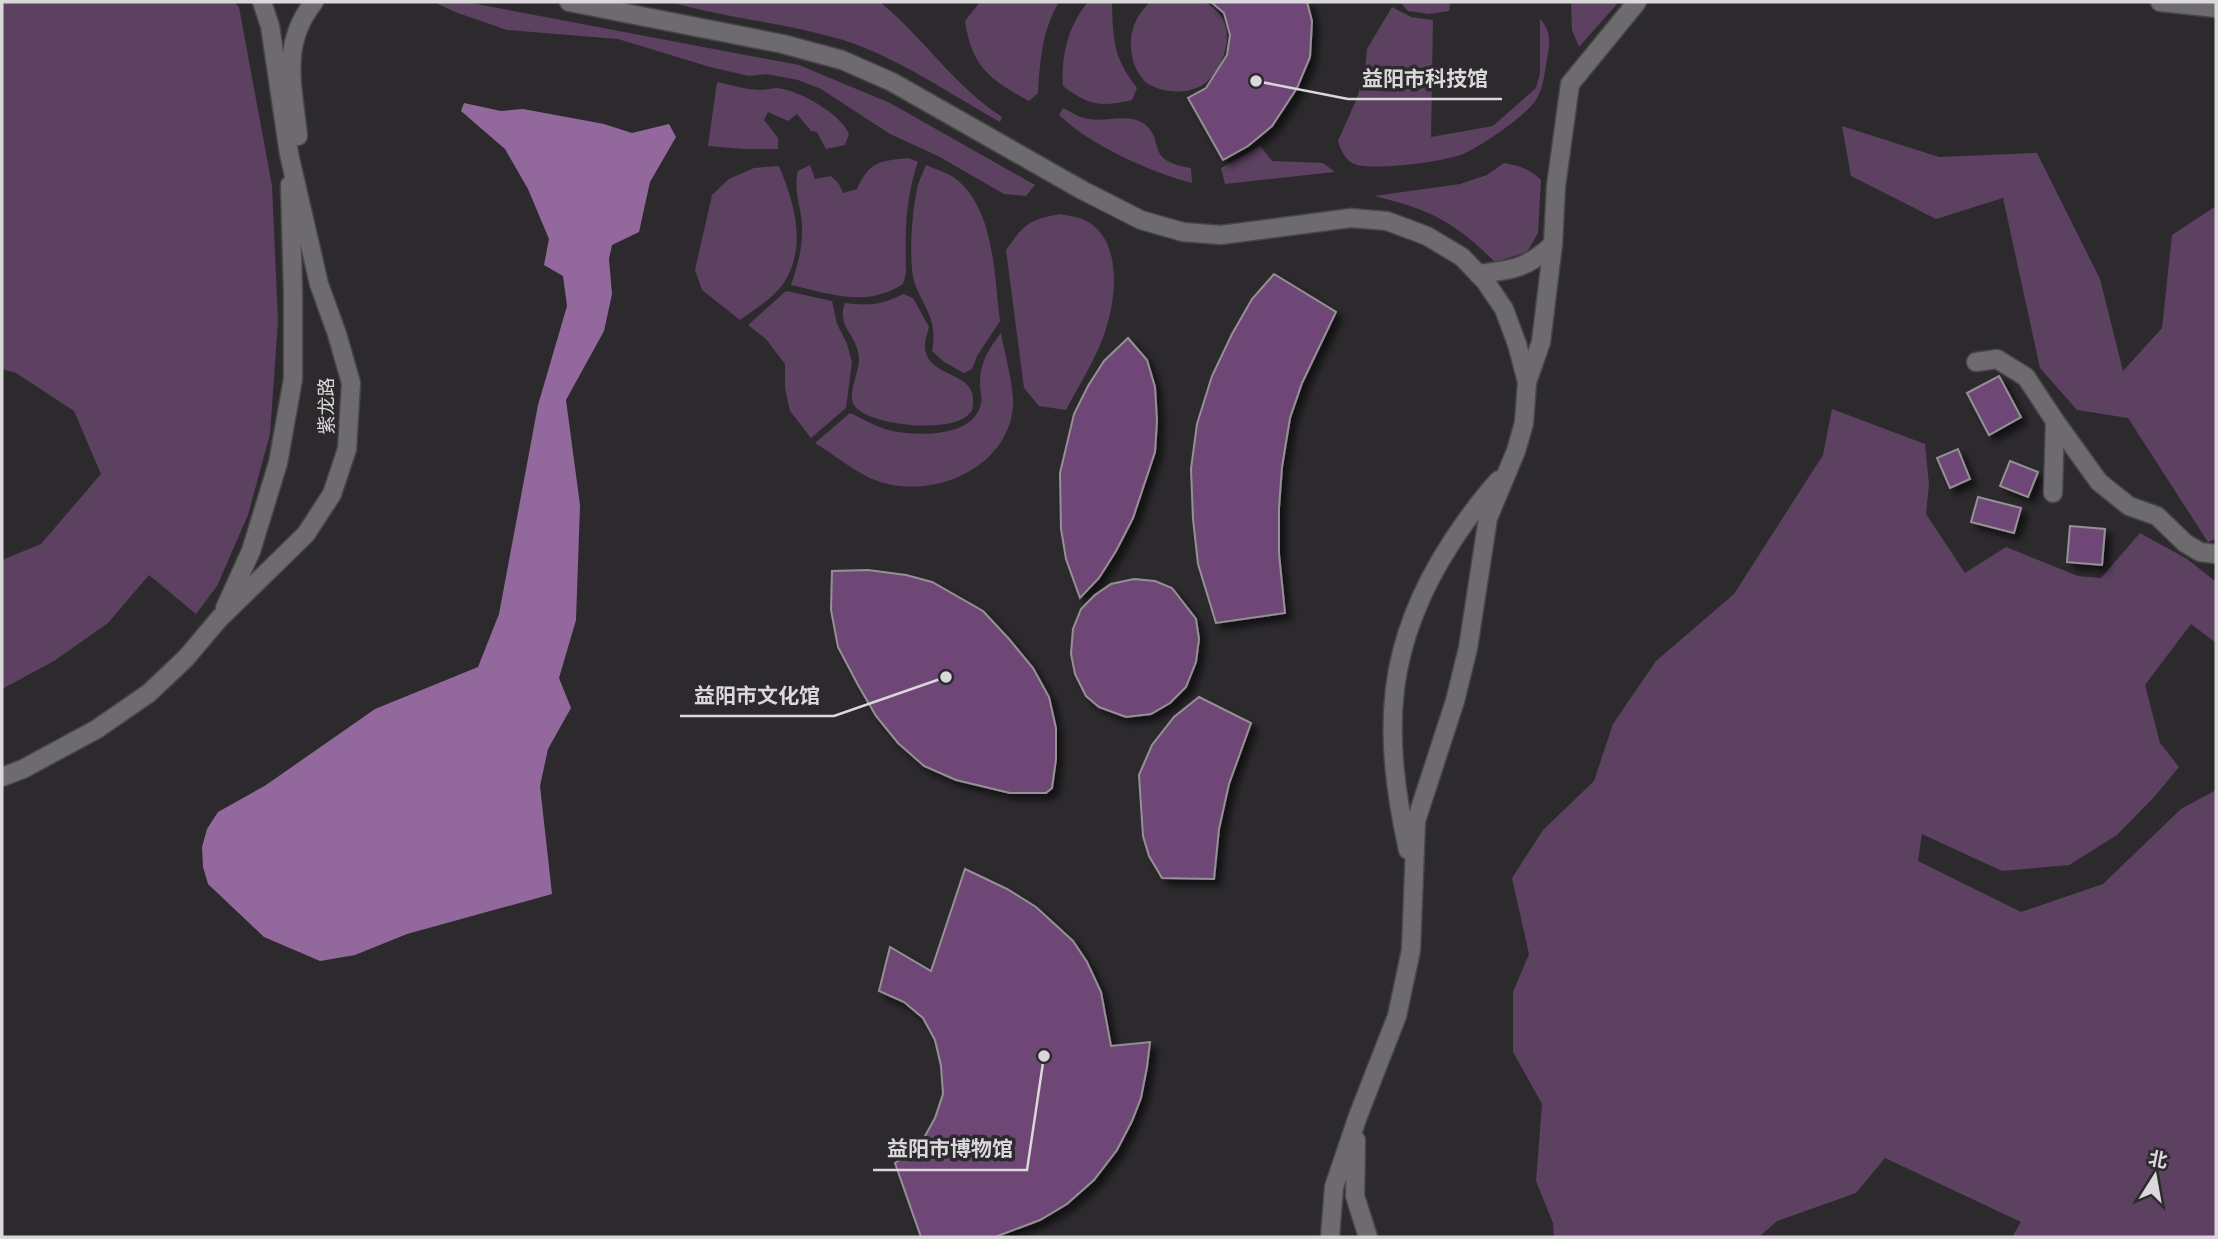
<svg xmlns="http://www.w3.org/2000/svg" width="2218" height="1239" font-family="Quicksand,'Noto Sans SC',sans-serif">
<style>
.green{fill:#5c4161}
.water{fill:#93699d}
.building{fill:#6e4677;stroke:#949094;stroke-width:2;filter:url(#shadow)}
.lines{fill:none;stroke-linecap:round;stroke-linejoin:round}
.minor-casing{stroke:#484649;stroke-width:21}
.minor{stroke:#6e6b6f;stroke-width:18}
.labels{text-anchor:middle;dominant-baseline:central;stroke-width:7;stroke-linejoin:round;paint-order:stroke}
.street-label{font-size:19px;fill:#dad8da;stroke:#2d2a2e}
.leader{fill:none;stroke:#dad8da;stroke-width:2.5}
.callout-dot{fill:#dad8da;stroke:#2d2a2e;stroke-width:2.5}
.callout-label{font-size:21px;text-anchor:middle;font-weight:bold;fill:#dad8da;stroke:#2d2a2e;stroke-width:7;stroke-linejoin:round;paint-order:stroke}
</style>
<defs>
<filter id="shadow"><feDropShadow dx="6" dy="6" stdDeviation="3.5" flood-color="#0009"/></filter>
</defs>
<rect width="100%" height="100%" fill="#2d2a2e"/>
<g class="green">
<path d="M2,2H234L239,7L272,186L278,321L270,434L248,515L217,586L196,614L149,575L108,623L54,661L2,689V560L41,544L101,474L74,411L16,373L2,369Z"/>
<path d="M466,2L799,65L890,103L1035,185L1026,196L1004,194L938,156L890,134L821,89L798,80L766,74L749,76L710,67L618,39L507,30L455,12L436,3Z"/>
<path d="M670,2H880C924,38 954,86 1002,117L1000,122C952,95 895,56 843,40C786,23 726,18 670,2Z"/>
<path d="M980,2H1059C1042,31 1040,60 1038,93L1029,101C989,79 972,67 965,21Z"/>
<path d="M1088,2H1112C1113,40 1113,57 1137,88L1132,100C1101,107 1089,106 1063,86C1061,56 1068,26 1088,2Z"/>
<path d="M1150,2H1205C1210,5 1218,11 1221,16C1235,36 1222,71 1204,84C1189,95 1161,93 1147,83C1139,77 1133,64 1132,55C1128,33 1135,17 1150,2Z"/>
<path d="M1400,2H1450L1449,11L1429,14L1408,11Z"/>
<path d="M1571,2H1614L1617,4L1579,47L1572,30Z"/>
<path d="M1392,7L1411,17L1433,20L1431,137L1493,126L1536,88L1540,73V19C1552,32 1550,43 1547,59C1545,71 1543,90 1536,100C1523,118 1483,145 1463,154C1443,162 1378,170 1357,165C1346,162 1341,151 1338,141L1357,98L1365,70L1367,49Z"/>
<path d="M717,82C731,85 747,90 761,90C766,90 772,88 777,88C799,90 841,114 849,134L845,145L826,149L817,132L811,131L797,114L788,121L768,112L764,120L778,138V149H745L708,146Z"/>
<path d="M1063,108C1071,112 1080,118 1089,119C1106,122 1128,113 1143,123C1167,140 1142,160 1191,168L1192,183C1150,172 1090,145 1059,115Z"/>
<path d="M1842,126L1939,157L2037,153L2100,279L2123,371L2162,328L2172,235L2216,206V539L2208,542L2128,418L2077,410L2040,368L2003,198L1936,219L1851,176Z"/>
<path d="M1260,146L1272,161L1323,163L1335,172L1225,184L1221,168Z"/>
<path d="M909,158L918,162C905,199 905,234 906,273L903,284C866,308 832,294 791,285C798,265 803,246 802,225C801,206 793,189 798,171L810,165L815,179L831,176L839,184L843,193L857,189C870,161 879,161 909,158Z"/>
<path d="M1504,163C1520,166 1530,169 1541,180L1538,233L1527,252L1495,262C1455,222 1429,209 1374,196L1460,184L1487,175Z"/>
<path d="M926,165C935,169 948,173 956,179C995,210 994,276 1000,321L977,356L972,369L964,373L944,362L932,351C938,320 925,310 915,284C908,265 912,211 917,190C918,182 923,173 926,165Z"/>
<path d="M779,166C794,202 807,245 785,281C775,297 755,309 740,320L702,290L695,270L712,195L729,179L754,168Z"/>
<path d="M1061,214C1068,216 1075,216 1082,219C1123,235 1117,298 1105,332C1096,359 1079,385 1066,410L1039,406L1024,388L1006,250C1024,224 1030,219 1061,214Z"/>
<path d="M786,291L832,301L837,324L847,344L852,362L846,408L811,438L790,411L785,388V364L766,339L748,325Z"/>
<path d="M903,294L913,298L929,327C927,335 923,344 926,353C933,378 977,372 973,404C972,410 973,410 969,414C952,434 867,426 854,405C847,393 860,371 859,358C858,335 836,327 845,303C868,306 882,305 903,294Z"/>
<path d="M1001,333C1004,350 1015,391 1013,407C1007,472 925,503 870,478C851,469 833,454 815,443L850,413C861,418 873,425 885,429C912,437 975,439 981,403C983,396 979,389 980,382C980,362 990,347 1001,333Z"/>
<path d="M1832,409L1925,444L1929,485L1926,514L1965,573L2006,547L2078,576L2101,578L2140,533L2187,559L2216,582V643L2191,624L2145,685L2160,743L2179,767L2155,796L2117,835L2069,865L2002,871L1922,834L1918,861L2021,912L2103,884L2181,809L2216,790V1237H2012L2021,1222L1885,1158L1856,1193L1777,1221L1759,1237H1554L1553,1223L1536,1181L1542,1104L1513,1052V992L1529,954L1512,878L1543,830L1594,781L1613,724L1656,661L1734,594L1823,455Z"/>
</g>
<path class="water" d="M464,103L501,111L523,109L604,124L632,133L669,124L676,137L650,182L639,232L612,245L609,259L612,294L604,331L566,400L580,505L576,620L559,678L571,708L548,749L540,786L552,894L407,934L355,955L320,961L264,937L208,884L203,867L202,847L207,829L218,812L266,785L375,709L478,667L499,614L538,405L567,306L563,276L544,265L549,239L528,189L505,149L461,111Z"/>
<g class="building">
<path d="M1211,2H1307L1312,21L1310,57L1297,88L1272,126L1248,146L1223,160L1188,98L1206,88L1227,55L1230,35L1224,13Z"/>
<path d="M1274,274L1336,312L1302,383L1290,418L1282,467L1279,508V554L1285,613L1216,623L1198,564L1193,519L1191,469L1197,424L1212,376L1232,334L1252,299Z"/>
<path d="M1128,338L1147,360L1155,387L1157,421L1155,452L1133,518L1116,551L1099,578L1080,598L1066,559L1061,529L1060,473L1074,414L1088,386L1104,361Z"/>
<path d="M1999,376L2021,417L1989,435L1967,393Z"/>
<path d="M1958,449L1970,479L1950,488L1937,458Z"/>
<path d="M2010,461L2038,472L2028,497L2000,486Z"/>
<path d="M1978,497L2021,508L2014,533L1971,522Z"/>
<path d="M2070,526L2105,529L2102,565L2067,562Z"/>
<path d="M868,570L906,575L932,582L983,611L1009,639L1033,668L1049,697L1056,728V759L1052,788L1046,793H1010L956,780L924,766L898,743L876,716L858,685L838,647L831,610L832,571Z"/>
<path d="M1134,579L1155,581L1172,588L1196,619L1199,639L1196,662L1186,687L1170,703L1151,714L1126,717L1099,707L1086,696L1075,674L1071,654L1073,629L1081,609L1095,595L1111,584Z"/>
<path d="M1199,697L1251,723L1229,784L1219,829L1214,879L1162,878L1149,856L1143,836L1139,775L1152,745L1174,717Z"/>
<path d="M965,869L1007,889L1036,907L1073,941L1087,962L1101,992L1111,1046L1150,1042L1147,1067L1141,1098L1132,1121L1117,1150L1094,1180L1067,1204L1040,1220L995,1237H921L895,1163L920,1145L935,1118L943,1094L941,1066L935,1040L923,1018L904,1002L879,991L890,947L931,971Z"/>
</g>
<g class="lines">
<g class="minor-casing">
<g id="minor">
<path d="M569,2L783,44L842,60L892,82L1082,190L1141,220L1183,232L1221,235L1351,218L1387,221L1427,236L1462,257L1485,281L1504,309L1517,344L1527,382L1524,423L1516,451L1488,518L1468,648L1455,701L1416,821L1411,950L1397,1016L1358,1116L1334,1187L1330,1237"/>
<path d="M2160,2L2216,8"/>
<path d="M298,136C293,86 280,44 314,2"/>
<path d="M1478,274C1513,270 1528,268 1553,244"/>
<path d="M1976,362L1997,359L2026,377L2055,421L2099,482L2129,506L2157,516L2185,543L2200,552L2216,554"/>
<path d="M1527,382L1541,342L1553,244L1556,186L1570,84L1637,2"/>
<path d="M2053,493L2055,421"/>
<path d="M225,608L251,551L278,463L293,379V292L290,185"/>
<path d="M2,777L23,769L97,729L149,693L186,658L219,619L306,534L332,494L347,449L351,383L337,334L319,284L289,154L270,26L262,2"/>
<path d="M1408,850C1382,731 1384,645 1453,540C1467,519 1481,499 1499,480"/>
<path d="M1356,1140L1355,1196L1368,1237"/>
</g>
</g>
<use href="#minor" class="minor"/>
</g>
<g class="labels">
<g class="street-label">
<text transform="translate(326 406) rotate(-90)">紫龙路</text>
</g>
</g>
<path class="leader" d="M1256 81L1348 99H1502M946 677L834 716H680M1044 1056L1027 1170H873"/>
<g class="callout-dot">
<circle cx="1256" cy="81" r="7"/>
<circle cx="946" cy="677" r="7"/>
<circle cx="1044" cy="1056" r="7"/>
</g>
<g class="callout-label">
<text x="1425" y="86">益阳市科技馆</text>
<text x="757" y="703">益阳市文化馆</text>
<text x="950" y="1156">益阳市博物馆</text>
</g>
<rect width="2218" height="1239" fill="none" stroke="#dad8da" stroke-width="7"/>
<g transform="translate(2155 1176) rotate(11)" stroke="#2d2a2e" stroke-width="5" paint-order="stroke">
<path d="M0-5L12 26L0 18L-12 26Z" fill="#dad8da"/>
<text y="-10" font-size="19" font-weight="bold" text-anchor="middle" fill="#dad8da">北</text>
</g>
</svg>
